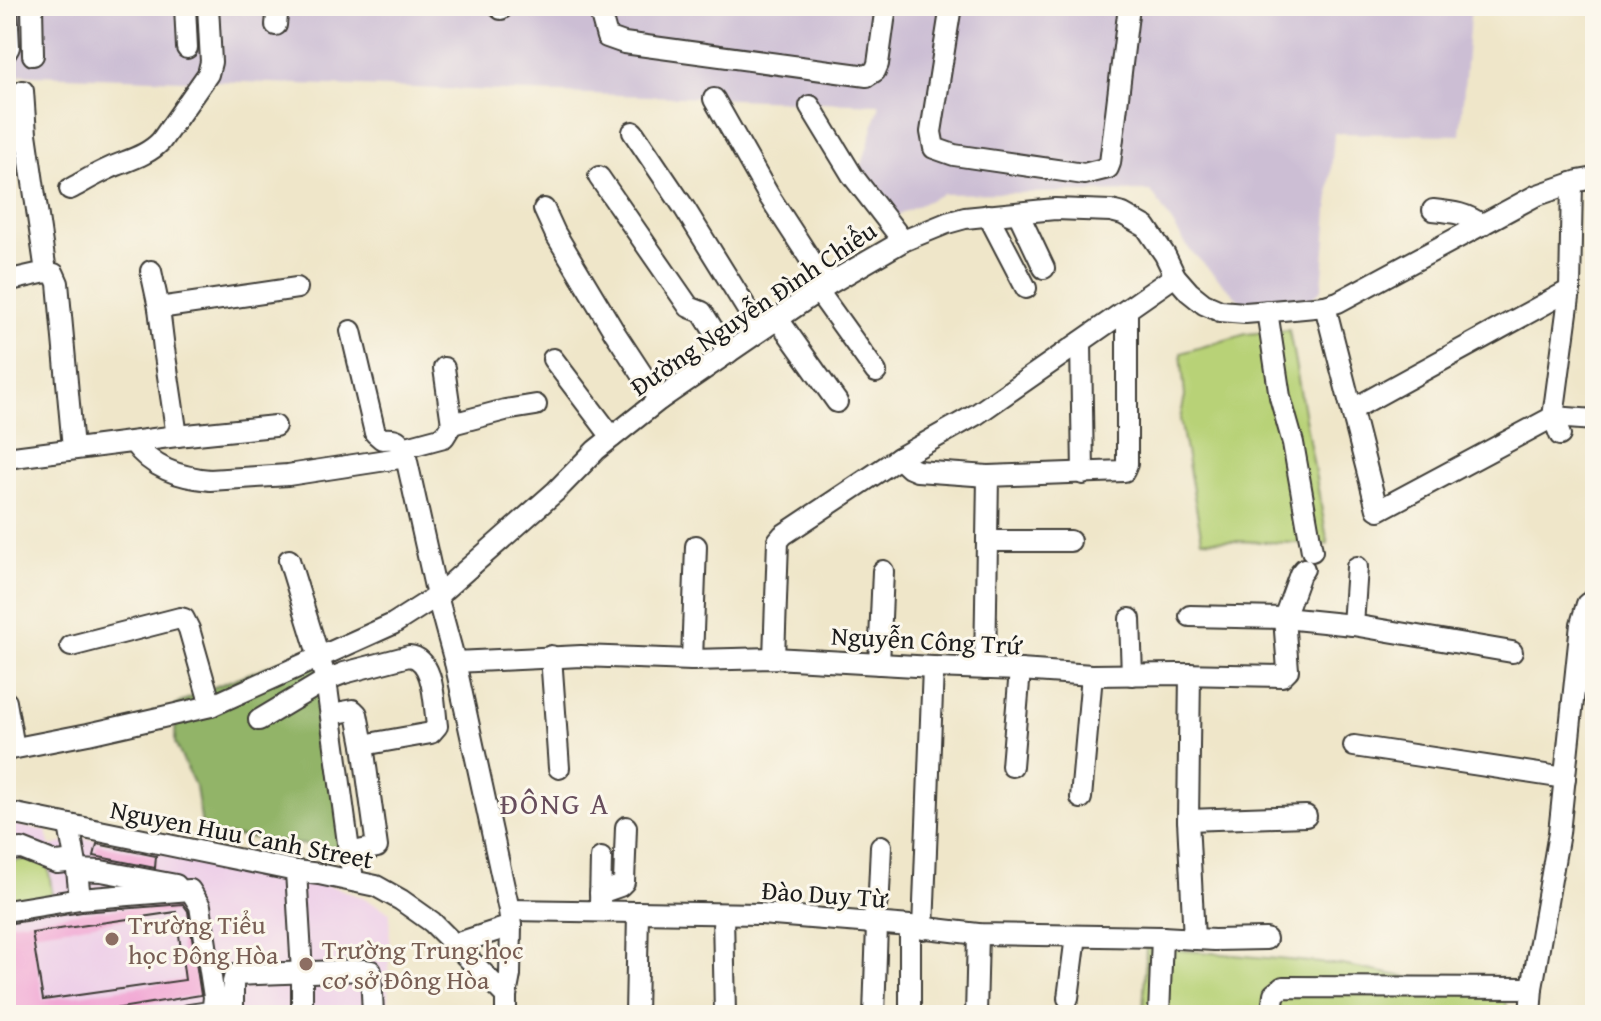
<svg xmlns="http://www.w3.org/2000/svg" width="1601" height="1021" font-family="'Gentium Book Plus',serif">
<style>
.built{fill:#eed0e8}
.industrial{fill:#ccbed4}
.green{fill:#b8d277;stroke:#6a774a;stroke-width:2}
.forest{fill:#92b468;stroke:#576842;stroke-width:2}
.building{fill:#f1a7d4;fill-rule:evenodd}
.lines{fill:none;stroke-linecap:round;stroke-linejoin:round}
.minor-casing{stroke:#3c3a36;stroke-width:24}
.minor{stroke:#fff;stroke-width:20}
.education-dot{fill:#8d6e63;stroke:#fbf7ec;stroke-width:3}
.labels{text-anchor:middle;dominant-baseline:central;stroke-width:6;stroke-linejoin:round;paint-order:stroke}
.street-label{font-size:26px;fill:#1c1c1c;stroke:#fbf7ec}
.education-label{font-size:26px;fill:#785e54;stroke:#fbf7ec;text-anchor:start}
.quarter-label{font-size:30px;letter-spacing:2px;fill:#674d5c;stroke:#fbf7ec}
</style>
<rect width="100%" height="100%" fill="#fbf7ec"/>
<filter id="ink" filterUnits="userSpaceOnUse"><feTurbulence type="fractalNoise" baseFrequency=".0125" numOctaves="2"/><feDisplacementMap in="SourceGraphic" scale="16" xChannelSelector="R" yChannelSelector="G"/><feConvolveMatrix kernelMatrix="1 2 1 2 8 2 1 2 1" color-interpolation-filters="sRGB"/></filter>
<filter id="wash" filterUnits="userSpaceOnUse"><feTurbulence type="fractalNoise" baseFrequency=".006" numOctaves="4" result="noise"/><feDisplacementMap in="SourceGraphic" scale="32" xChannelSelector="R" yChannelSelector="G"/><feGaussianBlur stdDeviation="1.8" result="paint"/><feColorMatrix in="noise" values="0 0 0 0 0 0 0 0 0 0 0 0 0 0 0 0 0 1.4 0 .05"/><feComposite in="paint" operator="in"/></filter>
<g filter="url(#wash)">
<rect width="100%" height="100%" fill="#efe6c9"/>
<path class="built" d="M6,823L46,831L50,846L85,838L207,862L251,866L340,889L365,899L390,912L388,1015H6Z"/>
<path class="industrial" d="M6,6H1471L1460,135L1334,133L1322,289L1305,304L1244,305L1189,249L1151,191L942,194L890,219L856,185L880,104L6,74Z"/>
<g class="green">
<path d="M1289,330L1328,544L1202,540L1180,419L1185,396L1181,353L1246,334Z"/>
<path d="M36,857L48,865L52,892L50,895L6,902V863Z"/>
<path d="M1146,947L1342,965L1506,996L1507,1015H1143Z"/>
</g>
<path class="forest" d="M280,661L319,665L346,850L203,832L196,788L175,743L176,705C208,686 245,677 280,661Z"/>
<g id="blocks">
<g class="building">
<path d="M97,844L156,856L155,868L94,856Z"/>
<path d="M183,904L188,911L201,995L77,1015H6V924L82,912ZM176,912L185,980L43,1000L32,933Z"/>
</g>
</g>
</g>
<g filter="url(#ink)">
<use href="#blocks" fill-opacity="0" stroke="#3c3a36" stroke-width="2"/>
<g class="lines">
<g class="minor-casing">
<g id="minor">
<path d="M32,6L33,55"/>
<path d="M185,6L187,48"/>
<path d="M602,6L601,15L607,37L624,43L867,76L875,71L878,64L886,6"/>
<path d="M951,6L931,132L934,148L954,155L1084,174L1108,168L1110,163L1129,6"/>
<path d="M501,9V6"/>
<path d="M276,25L278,6"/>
<path d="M6,52L9,47L7,6"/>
<path d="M714,99L769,196L827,285"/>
<path d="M810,106L852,175L903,241"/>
<path d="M633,132L685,209L760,330"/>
<path d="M599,177L689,307L702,312L728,353"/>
<path d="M70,189C83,182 96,174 110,168C128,160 147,156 161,141L208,74L211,62L208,6"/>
<path d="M544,209L555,233L615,333L659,400"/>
<path d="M1433,210C1452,212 1466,213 1482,225"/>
<path d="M1018,213L1044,268"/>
<path d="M988,215L1026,288"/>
<path d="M151,271L159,308"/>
<path d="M46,272L54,274L58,283L73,448"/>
<path d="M6,281L46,272L26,134L23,91"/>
<path d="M818,291L876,372"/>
<path d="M1325,306L1377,509L1379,510L1553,417L1595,420"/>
<path d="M1267,311L1280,397L1293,443L1312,551"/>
<path d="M778,319L837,402"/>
<path d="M351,331L375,433L382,439C399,438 400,440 406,457L437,596L455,662L509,910L511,926L510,975L506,996"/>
<path d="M1081,342L1083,474"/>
<path d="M553,359L612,437"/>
<path d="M444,368L452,424L505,410L536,405"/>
<path d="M1353,409L1570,290"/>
<path d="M1560,435L1553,417L1570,290L1572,183"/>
<path d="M177,436L164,349L159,308L297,288"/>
<path d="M133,442C152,468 178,477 210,480L288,475L406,457"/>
<path d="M403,448L444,437L452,424"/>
<path d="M6,458L177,436L275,426"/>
<path d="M899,458L910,468L917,471L988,476L1124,471L1127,464V311"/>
<path d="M987,541H1070"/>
<path d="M289,560L326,680L353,880"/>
<path d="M1190,616L1284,618L1353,625L1512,652"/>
<path d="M1130,619L1132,675"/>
<path d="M1353,625L1357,567"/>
<path d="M71,646L180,618L184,619L189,629L211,706"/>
<path d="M551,656L559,768"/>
<path d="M774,658L778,541L783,535L899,458L977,414L1175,276"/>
<path d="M692,660L696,546"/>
<path d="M455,662L581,656L692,660L774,658L933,667L1020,670L1092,675L1179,674L1282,676L1288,670L1284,618L1300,574L1304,569"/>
<path d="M879,664L883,571"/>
<path d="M985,669L988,476"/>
<path d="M1190,674L1188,820L1194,939"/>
<path d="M6,702L14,748"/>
<path d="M331,714L353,710L357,714L363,745L377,847L349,853"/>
<path d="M259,720L326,680L344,673L409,656C435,658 434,705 437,726L431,733L363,745"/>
<path d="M1354,746L1565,778"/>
<path d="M6,750L88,734L211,706L393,624L437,596L556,491L596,450L659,400L827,285L903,241L947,223L965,218L1055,209L1111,211L1123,214L1146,227L1165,255L1175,276L1189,292L1204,304L1220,311L1245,313L1283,310L1325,306L1338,302L1535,196L1578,181L1595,178"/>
<path d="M1012,766L1020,670"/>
<path d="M1081,798L1092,675"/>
<path d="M6,812L296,871L319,874L376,886L401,900L432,922L506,996V1015"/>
<path d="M1188,820L1306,816"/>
<path d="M6,850L22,849L57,863L75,861"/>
<path d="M77,870L101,871L176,885"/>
<path d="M296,871L302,972V1015"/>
<path d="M600,893L620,886L624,882L626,827"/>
<path d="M80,899L190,890L200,906L214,997L213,1006L209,1012L189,1015"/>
<path d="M600,904L601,858"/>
<path d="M509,910L761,914L910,926L978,934L1162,937L1214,940L1266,939"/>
<path d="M6,911L80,899L77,870L69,825"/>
<path d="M723,914L725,1015"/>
<path d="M872,925L879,891L881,846"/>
<path d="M910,926V1015"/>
<path d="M923,929L933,667"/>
<path d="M455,944L511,926"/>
<path d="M1068,998L1076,936"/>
<path d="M233,1015V982L235,975L364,970L371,971L373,1015"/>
<path d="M636,1015L638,912"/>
<path d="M874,1015L877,925"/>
<path d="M976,1015L978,934"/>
<path d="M1159,1015L1162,937"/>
<path d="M1272,1015L1274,994L1283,987L1532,988"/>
<path d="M1530,1015L1532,988L1559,833L1581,624L1587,604L1595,599"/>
</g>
</g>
<use href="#minor" class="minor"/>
</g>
</g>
<g class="education-dot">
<circle cx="112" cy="939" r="8"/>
<circle cx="306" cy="964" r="8"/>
</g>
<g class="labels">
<g class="street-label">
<text transform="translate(753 308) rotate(-34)">Đường Nguyễn Đình Chiểu</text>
<text transform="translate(927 640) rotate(3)">Nguyễn Công Trứ</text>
<text transform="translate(242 834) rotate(11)">Nguyen Huu Canh Street</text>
<text transform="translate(825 894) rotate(4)">Đào Duy Từ</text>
</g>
<g class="education-label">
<text x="128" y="924">Trường Tiểu<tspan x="128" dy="30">học Đông Hòa</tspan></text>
<text x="322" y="949">Trường Trung học<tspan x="322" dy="30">cơ sở Đông Hòa</tspan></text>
</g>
<g class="quarter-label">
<text x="555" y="803">ĐÔNG A</text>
</g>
</g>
<rect width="1601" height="1021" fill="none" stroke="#fbf7ec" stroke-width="32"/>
</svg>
